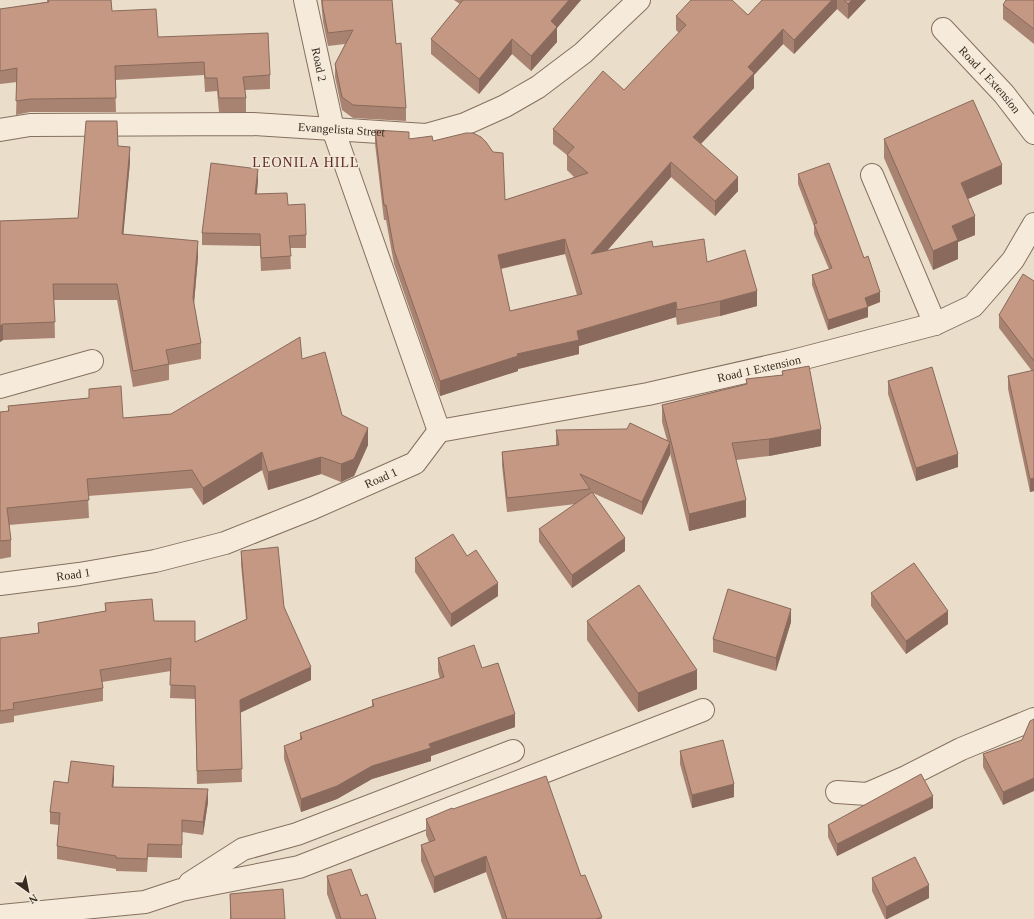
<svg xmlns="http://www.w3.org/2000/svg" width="1034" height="919" font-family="'Times New Roman',serif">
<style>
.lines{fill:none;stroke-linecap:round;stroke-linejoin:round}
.minor-casing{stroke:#85705f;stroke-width:24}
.minor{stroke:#f6ebdb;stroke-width:22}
.wall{fill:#a98371;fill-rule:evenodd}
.shaded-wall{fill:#896a5c}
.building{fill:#c49883;stroke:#896a5c;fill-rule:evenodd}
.labels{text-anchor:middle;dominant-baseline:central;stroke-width:3;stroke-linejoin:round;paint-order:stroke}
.street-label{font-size:12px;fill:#372a21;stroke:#f2e8d8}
.quarter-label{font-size:14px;letter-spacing:1px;fill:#5f2c25;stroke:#f2e8d8}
</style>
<rect width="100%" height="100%" fill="#eaddc9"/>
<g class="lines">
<g class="minor-casing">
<g id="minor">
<path id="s1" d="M305,0L333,129L439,431"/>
<path id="s2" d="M943,29L1004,94L1034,133"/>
<path id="s3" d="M0,130L30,125L253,124L426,135L465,124L505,106L538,87L583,53L639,0"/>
<path d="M872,175L935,324"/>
<path d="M0,387L92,361"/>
<path id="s4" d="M439,431L648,394L789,362L935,324L973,306L1013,260L1034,224"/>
<path id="s5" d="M0,584L79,574L155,561L225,543L313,508L415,463L439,431"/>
<path d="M837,792L867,794L906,777L961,749L1034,719"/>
<path d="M190,883L243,849L297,834L513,751"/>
<path d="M0,916L145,902L181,890L299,867L703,710"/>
</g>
</g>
<use href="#minor" class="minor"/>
</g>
<g class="wall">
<path d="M47,0H111L112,11L158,37L270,75V89L245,90L246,98V112H219L217,91L205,92L204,75L115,80L116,112H30L16,115L17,82L0,84V9L47,2Z"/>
<path d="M321,0H392L396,44L406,108V121L353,118L342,110L335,77V64L345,44L328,46L323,22Z"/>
<path d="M454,0H581L557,28V42L531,71L512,54L479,94L431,54V39L460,4Z"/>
<path d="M762,0H866L848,19L837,9L794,54L783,44L754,75V88L701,144L738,191L715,216L671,177L607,251L653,247L707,262L757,306L720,316L677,325L676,317L579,346V354L518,369V371L440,396L394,264L386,220H384L375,144V130L409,139L433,141L505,200L575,178L567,170V155L553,144V129L624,90L679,33L676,30V16L748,15ZM565,254L577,295L510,311L501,269Z"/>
<path d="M1034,0V44L1003,19V5Z"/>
<path d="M884,139L1002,184L968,199L975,235L958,242V259L933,270L884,158Z"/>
<path d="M118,146L130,162L123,234L198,257L194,304L201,343V359L169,365V380L133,387L117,300H54L55,338L3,340L0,342V221L78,218Z"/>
<path d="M798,174L880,302L867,307L868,317L828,330L812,285V275L829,269L814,234V226L798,184Z"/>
<path d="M258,181L257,194L288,205L306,235V248H290L291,269L261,271L260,246L202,245V233Z"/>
<path d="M1034,281V491L1030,492L1008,389V376L1032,371L999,328V315Z"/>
<path d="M302,359L342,415L368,445L354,476L341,482L321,474L268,490L262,470L203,505L192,488L88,496L89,518L9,525L11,540V557L0,559V412L8,411V406L89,398V389L123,418L171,414Z"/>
<path d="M782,371L821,446L769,456L736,460L746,517L689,531L670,453V455L642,515L593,493L625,551L572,588L539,542V529L576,504L507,512L502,465V452L556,445V430L667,440L662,422V405L746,384V379L782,375Z"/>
<path d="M888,381L958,467L916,481L888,394Z"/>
<path d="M241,551L284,607L311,680L240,712L242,782L197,784L195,699L170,698L171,671L102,682L103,688V701L14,716V722L0,724V638L38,633V623L105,611V603L154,621L195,642L246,619L241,564Z"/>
<path d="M467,556L498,596L451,627L415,572V558Z"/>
<path d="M871,593L948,624L906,654L871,606Z"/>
<path d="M587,621L697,689L638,712L587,640Z"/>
<path d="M791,622L776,671L713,652V639Z"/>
<path d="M438,658L482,668L515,727L431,756V761L372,779L337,799L301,812L284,759V746L300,740V733L372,706V700L440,679L438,671Z"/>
<path d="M1022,740L1003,805L983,767V754Z"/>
<path d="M680,751L734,797L692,808L680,764Z"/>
<path d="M114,779L113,787L208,802L203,835L182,832V858L148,857L147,872L116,871V869L57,859V846L59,825L50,824V812L68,783Z"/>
<path d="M933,808L837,856L828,837V825Z"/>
<path d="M453,809L581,876L602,919H502L486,872L434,893L421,861V845L429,842L426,835V819Z"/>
<path d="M327,876L361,896L376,919H336L327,894Z"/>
<path d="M872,878L929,898L887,919H885L872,891Z"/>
<path d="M230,894L285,919H230Z"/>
</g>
<g class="shaded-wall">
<path d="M569,0H581L557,28V42L531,71V56L551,21Z"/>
<path d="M832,0H837V9L794,54V40Z"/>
<path d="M852,0H866L848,19V4Z"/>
<path d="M783,29V44L754,75V88L693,152V137L748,67Z"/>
<path d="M512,39V54L479,94V79Z"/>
<path d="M130,147V162L122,250V234Z"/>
<path d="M671,162V177L591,269V254Z"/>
<path d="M1002,165V184L961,202V183Z"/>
<path d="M258,169V181L255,207V194Z"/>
<path d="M738,177V191L715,216V201Z"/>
<path d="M975,216V235L958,242V259L933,270V251L952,226Z"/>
<path d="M565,239V254L498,269V255Z"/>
<path d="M198,241V257L193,314V298Z"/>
<path d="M757,291V306L720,316V301Z"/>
<path d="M880,292V302L865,308V298Z"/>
<path d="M676,302V317L579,346V354L518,369V371L440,396V381L517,354L577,331Z"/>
<path d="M868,307V317L828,330V320Z"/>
<path d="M3,324V340L0,342V326Z"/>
<path d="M368,428V445L354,476L341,482V464Z"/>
<path d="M821,429V446L769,456V439Z"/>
<path d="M670,442V455L642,515V502Z"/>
<path d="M262,452V470L203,505V488Z"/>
<path d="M958,454V467L916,481V468Z"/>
<path d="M321,457V474L268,490V472Z"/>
<path d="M1034,478V491L1030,492V479Z"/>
<path d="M746,500V517L689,531V514Z"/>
<path d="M625,538V551L572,588V575Z"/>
<path d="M498,583V596L451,627V614Z"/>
<path d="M791,609V622L776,671V658Z"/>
<path d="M948,611V624L906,654V641Z"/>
<path d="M311,667V680L240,713V700Z"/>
<path d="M697,670V689L638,712V693Z"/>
<path d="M515,714V727L431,756V761L372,779L337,799L301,812V799L372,766L429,744Z"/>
<path d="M114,766V779L112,800V787Z"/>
<path d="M1034,778V791L1003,805V792Z"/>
<path d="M734,784V797L692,808V795Z"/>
<path d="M208,789V802L203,835V822Z"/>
<path d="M933,796V808L837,856V844Z"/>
<path d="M486,856V872L434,893V877Z"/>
<path d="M929,885V898L887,919H886V907Z"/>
</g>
<g class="building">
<path d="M48,0H111L112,11L156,9L158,37L268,33L270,75L243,77L246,98H219L217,78H205L204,62L115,66L116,98L30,99L16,101L17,68L0,71V9L49,2Z"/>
<path d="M322,0H392L396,44L401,43L406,108L353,105L342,97L335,64L353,30L328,33L323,9Z"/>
<path d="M463,0H569L551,21L557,27L531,56L512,39L479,79L431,39Z"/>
<path d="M691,0H732L748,15L762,0H832L794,40L783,29L748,67L754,73L693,137L738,177L715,201L671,162L591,254L652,241L653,247L704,239L707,262L745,250L757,291L720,301L677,310L676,302L577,331L579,340L517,354L518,356L440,381L394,250L386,205H384L375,130L409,132V139L432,136L433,141L466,133H473L481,137L486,142L493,152L503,153L505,200L588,173L567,155L574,147L553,129L603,71L624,90L686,25L676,16ZM565,239L582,294L510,311L498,255Z"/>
<path d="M844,0H852L848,4Z"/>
<path d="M1006,0H1034V29L1003,5Z"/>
<path d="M973,100L1002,165L961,183L975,216L952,226L958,240L933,251L884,139Z"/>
<path d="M86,121H117L118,146L130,147L122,234L198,241L193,298L201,343L166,350L169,364L133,371L117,284H53L55,322L3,324L0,326V221L78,218Z"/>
<path d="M211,163L258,169L255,194L287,193L288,205L305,204L306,235L289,236L291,256L261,258L260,234L202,233Z"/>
<path d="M829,163L864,258L868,256L880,292L865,298L868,307L828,320L812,275L832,268L814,224L817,223L798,174Z"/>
<path d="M1023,274L1034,281V361L999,315Z"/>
<path d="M300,337L302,359L325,352L342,415L368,428L354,459L341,464L321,457L268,472L262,452L203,488L192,470L87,479L89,500L7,508L11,540L0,541V412L9,411L8,406L89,398V389L121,386L123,418L171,414Z"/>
<path d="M809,366L821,429L769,439L732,443L746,500L689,514L662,405L747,384L746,379L783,375L782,371Z"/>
<path d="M932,367L958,454L916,468L888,381Z"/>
<path d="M1034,370V478L1030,479L1008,376Z"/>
<path d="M630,423L670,442L642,502L580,474L590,489L507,498L502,452L559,445L556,430L627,429Z"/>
<path d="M592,492L625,538L572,575L539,529Z"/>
<path d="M453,534L467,556L476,550L498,583L451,614L415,558Z"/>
<path d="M278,547L284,607L311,667L240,700L242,769L197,771L195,686L170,685L171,658L100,670L103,688L13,703L14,709L0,711V638L39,633L38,623L106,611L105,603L152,599L154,621H195V642L247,619L241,551Z"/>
<path d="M914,563L948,611L906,641L871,593Z"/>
<path d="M639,585L697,670L638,693L587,621Z"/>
<path d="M728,589L791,609L776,658L713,639Z"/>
<path d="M474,645L482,668L498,663L515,714L429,744L431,748L372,766L337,786L301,799L284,746L302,739L300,733L374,706L372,700L444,677L438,658Z"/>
<path d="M1034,719V778L1003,792L983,754L1022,740L1030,721Z"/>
<path d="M723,740L734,784L692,795L680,751Z"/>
<path d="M71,761L114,766L112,787L208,789L203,822L182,820V845L148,844L147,859L116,858V856L57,846L60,813L50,812L54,781L68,783Z"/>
<path d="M921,774L933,796L837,844L828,825Z"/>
<path d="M546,776L581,876L585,875L602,917L596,919H507L486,856L434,877L421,845L435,840L426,819L452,808L453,809Z"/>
<path d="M915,857L929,885L886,907L872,878Z"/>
<path d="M351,869L361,896L367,894L376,919H341L327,876Z"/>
<path d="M283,889L285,919H231L230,894Z"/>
</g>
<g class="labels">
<g class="street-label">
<text stroke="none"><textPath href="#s1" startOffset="66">Road 2</textPath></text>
<text stroke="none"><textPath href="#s2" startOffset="69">Road 1 Extension</textPath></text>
<text stroke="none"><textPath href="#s3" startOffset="342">Evangelista Street</textPath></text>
<text stroke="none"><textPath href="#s4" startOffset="326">Road 1 Extension</textPath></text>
<text stroke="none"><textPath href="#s5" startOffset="398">Road 1</textPath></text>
<text stroke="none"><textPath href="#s5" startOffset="74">Road 1</textPath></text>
</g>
<g class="quarter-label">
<text x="306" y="162">LEONILA HILL</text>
</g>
</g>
<g transform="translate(28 891) rotate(147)" stroke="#f2e8d8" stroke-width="3" paint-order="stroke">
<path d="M0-3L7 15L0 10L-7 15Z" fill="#372a21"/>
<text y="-6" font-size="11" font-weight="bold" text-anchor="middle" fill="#372a21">N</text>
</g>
</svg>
